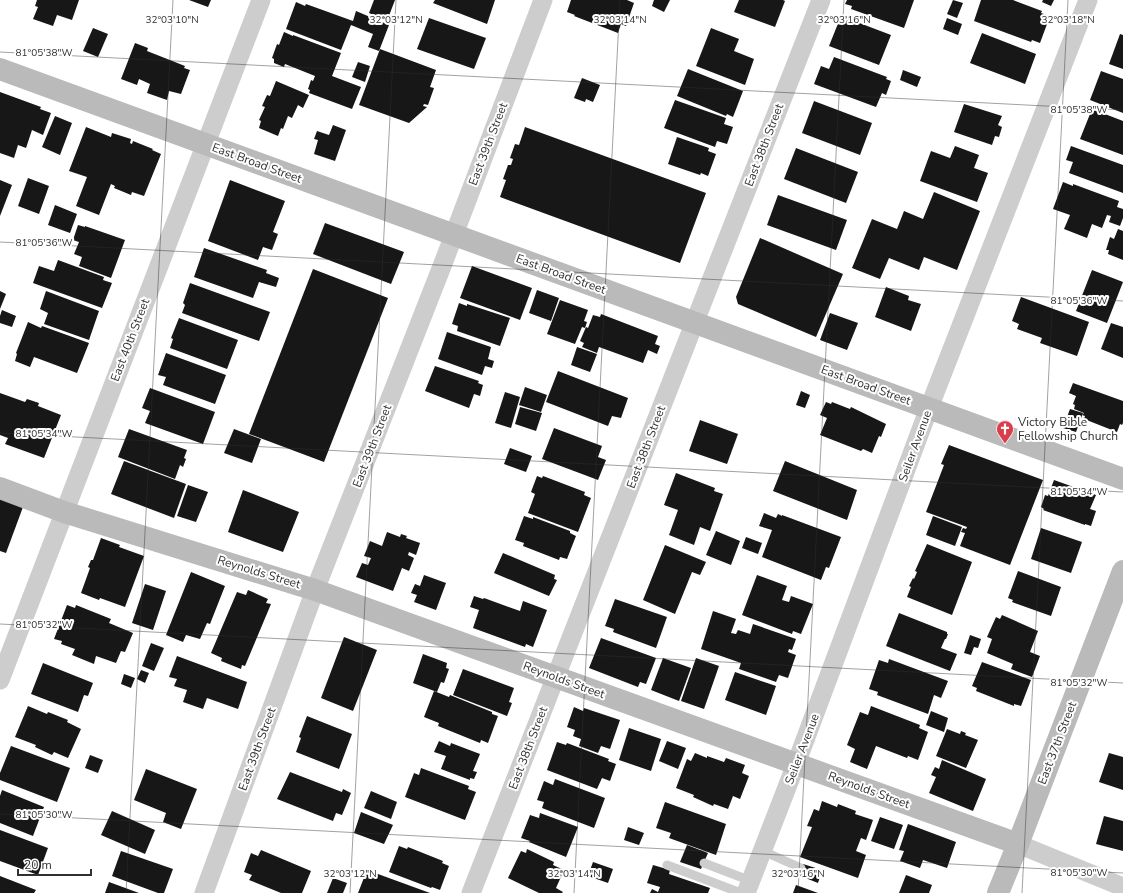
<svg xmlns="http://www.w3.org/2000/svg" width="1123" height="893" font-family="'Nunito Sans',sans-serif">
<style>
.building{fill:#171717}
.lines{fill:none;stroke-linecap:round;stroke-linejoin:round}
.lane{stroke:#cdcdcd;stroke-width:9}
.street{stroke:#cdcdcd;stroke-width:19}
.secondary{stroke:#bababa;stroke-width:22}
.ticks{fill:none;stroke:#303030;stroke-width:1;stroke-opacity:0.45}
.labels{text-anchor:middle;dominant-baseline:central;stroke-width:4;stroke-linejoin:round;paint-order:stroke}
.street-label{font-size:12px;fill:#303030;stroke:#fff}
.poi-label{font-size:12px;fill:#303030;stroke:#fff;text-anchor:start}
.ticks-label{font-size:10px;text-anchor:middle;fill:#303030;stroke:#fff;stroke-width:4;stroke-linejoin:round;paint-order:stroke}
</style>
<rect width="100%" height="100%" fill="#fff"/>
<g class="building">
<path d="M37,0H79L72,20L57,15L53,26L33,19L38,7L35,6Z"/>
<path d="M189,0H211L208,7Z"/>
<path d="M374,0H395L387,21L369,13Z"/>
<path d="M435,0H495L487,24L433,3Z"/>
<path d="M571,0H627L634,3L626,26L621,24L618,33L574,16L575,15L567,12Z"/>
<path d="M654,0H670L664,12L652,6Z"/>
<path d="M739,0H783L785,1L775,27L734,12Z"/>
<path d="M847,0H914L904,28L851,9L852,6L845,4Z"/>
<path d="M953,0L963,3L957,18L947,14Z"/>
<path d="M981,0H1013L1042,11L1041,13L1050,16L1040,43L1032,40L1031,42L974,21Z"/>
<path d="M1043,0H1054L1051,6L1042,2Z"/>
<path d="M296,2L305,6L306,4L353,21L356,11L389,25L379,51L368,47L373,34L351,25L341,50L286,29Z"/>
<path d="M841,16L891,35L879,65L829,46Z"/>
<path d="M429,18L486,38L474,69L417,49Z"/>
<path d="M947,18L962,24L958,35L943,29Z"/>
<path d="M93,28L108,34L98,57L83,51Z"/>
<path d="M711,28L739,39L734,51L754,59L745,85L696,66Z"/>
<path d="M284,32L293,36V35L341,53L332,76L361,87L352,109L309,93L310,90L308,89L311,80L313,81L315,76L285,64L284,67L274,63V59L272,58L277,44L279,45Z"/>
<path d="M982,33L1036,54L1025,84L970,63Z"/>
<path d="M1120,34L1123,35V69L1109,64Z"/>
<path d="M135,43L148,48L147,51L185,66L184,68L190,70L181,94L169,91L167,100L147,93L150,84L139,79L137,85L121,79Z"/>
<path d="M380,49L436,70L430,87L434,88L428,105L424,104L423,106L427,107L409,123L359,105Z"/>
<path d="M834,57L887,77L886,79L891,81L886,95L882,93L876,107L814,84L821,66L829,69Z"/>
<path d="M358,62L370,66L365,82L352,77Z"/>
<path d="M688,69L743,91L733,117L727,114L726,116L677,96Z"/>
<path d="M903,70L921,77L917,87L900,80Z"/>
<path d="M1101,71L1123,79V113L1090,100Z"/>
<path d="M582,78L600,85L593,102L586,99L585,102L574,98Z"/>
<path d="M276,81L309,95L303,108L298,105L292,118L288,116L283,129L281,128L278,136L259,128L261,121L259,120L265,107L262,106L267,95L270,96Z"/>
<path d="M0,92L41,107L40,109L51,113L43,135L32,130L26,148L18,145L14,158L0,153Z"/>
<path d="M675,100L726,118L724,124L733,127L727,144L717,141L715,147L664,128Z"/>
<path d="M814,101L872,123L860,155L802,133Z"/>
<path d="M964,104L1002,116L998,125L1002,127L999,137L995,136L992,145L954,132Z"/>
<path d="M1092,109L1123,121V155L1080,139Z"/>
<path d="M55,116L72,123L60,155L42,147Z"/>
<path d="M333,125L346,130L335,161L314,154L318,140L314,139L317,131L329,135Z"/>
<path d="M86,127L111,137L112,133L131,139L130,143L132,144L133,141L153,149L152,150L161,154L144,196L132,192L131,195L114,188L115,186L111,184L99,215L76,206L87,177L69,171Z"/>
<path d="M525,127L706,193L680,263L500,197L506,180L503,179L508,165H511L513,159L510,158L515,144L519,145Z"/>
<path d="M677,137L709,148L708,151L716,154L708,176L701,173L700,175L668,164Z"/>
<path d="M955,146L979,155L974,168L988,173L977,202L920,181L931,151L950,158Z"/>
<path d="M1071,146L1123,165V193L1069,173L1073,162L1066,160Z"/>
<path d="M796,148L858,172L846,203L784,179Z"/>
<path d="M28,178L49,186L39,214L18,206Z"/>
<path d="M0,180L12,185L0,216Z"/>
<path d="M230,180L285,201L273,232L278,234L272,250L263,247L258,260L208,241Z"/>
<path d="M1063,182L1073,186V184L1119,201L1117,207L1123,209V218L1120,226L1109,222L1111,216L1107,215L1102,228L1092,224L1087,238L1064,229L1070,215L1053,209Z"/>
<path d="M934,192L980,211L957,270L924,257L919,270L889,258L880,279L852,268L872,219L897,229L904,211L923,219Z"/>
<path d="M778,195L847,220L836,250L767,225Z"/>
<path d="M55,205L77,214L70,233L48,225Z"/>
<path d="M325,223L404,252L391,284L313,254Z"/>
<path d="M78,225L85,227V226L125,240L111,278L79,266L82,257L74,254L79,242L73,240Z"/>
<path d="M1118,229L1123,231V260L1108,254L1109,250H1106L1110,237L1114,239Z"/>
<path d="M760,238L843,274L816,337L738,304L736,297Z"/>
<path d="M204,248L267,270L266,273L279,278L276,287L259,282L253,298L194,277Z"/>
<path d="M58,260L104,277L103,280L112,283L102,308L33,283L39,266L54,271Z"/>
<path d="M472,266L532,288L520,320L460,298Z"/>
<path d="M313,269L388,298L324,462L249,434Z"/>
<path d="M1092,270L1123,282L1107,323L1076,311Z"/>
<path d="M190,283L270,312L259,341L182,313L185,305L183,303Z"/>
<path d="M886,287L909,296L908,300L921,304L911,331L875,317Z"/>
<path d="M537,290L559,298L551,321L529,313Z"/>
<path d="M0,291L6,294L0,309Z"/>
<path d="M46,291L99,311L89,340L44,324L48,313L40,309Z"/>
<path d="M1021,297L1089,322L1077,356L1040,343L1042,338L1017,329L1019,324L1012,321Z"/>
<path d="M560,300L588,310L584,321L587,322L585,328L582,327L575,344L547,334Z"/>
<path d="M459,303L467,306V304L510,318L500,346L457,331L458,326L452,324Z"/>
<path d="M2,310L16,316L12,327L0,323V316Z"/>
<path d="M830,313L858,323L847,350L820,340Z"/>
<path d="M601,314L658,336L655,344L660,346L657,354L648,350L643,363L599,347L597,353L582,347L584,343L580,341L586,327L588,328L593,315L600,317Z"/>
<path d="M179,318L238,340L227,369L170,348L173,339L171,338Z"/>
<path d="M28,322L41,328L42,326L89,343L77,373L34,357L30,367L15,361L17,354L16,353Z"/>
<path d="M1111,323L1123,327V358L1101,349Z"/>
<path d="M447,332L491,347L488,359L494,361L492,368L485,366L482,375L438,359Z"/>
<path d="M577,347L597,354L590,372L571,365Z"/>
<path d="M166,353L226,375L215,404L163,385L166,377L158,375Z"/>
<path d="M435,366L479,381L478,383L483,385L480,396L474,394L469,408L425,391Z"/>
<path d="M558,371L628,398L621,418L612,416L608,426L546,402Z"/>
<path d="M1073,383L1123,401V423L1122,425L1120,424L1117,432L1084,419L1085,416L1082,415L1084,413L1074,409L1075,405L1073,404L1076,396L1069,393Z"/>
<path d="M525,387L547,395L541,412L519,405Z"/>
<path d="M150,388L215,412L203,444L145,423L150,411L142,408Z"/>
<path d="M801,391L810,395L805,408L796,405Z"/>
<path d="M505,392L520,397L511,428L495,423Z"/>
<path d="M0,393L25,402L27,399L39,403L38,406L61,415L44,458L5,444L8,438L0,435Z"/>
<path d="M826,402L831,404L832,402L850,409L851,407L886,424L881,437L879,436L872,453L863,449L861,451L820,435L827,418L820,415Z"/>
<path d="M520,407L542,413L536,431L515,424Z"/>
<path d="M1070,409L1083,413L1076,432L1063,428Z"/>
<path d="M700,420L738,434L727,464L689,451Z"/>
<path d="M554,428L602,446L598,457L606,460L598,480L542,459Z"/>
<path d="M129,429L187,450L184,458L186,459L183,467L180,465L175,479L118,457Z"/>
<path d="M234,429L261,439L252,463L224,453Z"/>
<path d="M949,445L1043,480L1010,565L960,546L965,533L961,532L963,528L966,529L967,527L926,512L944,465L941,464Z"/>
<path d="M510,448L532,456L526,472L504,464Z"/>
<path d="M124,461L186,484L174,518L111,494Z"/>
<path d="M785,461L857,490L847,520L773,491Z"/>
<path d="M676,473L715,488L714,491L723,494L710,531L700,527L694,545L669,535L678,510L664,505Z"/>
<path d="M537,476L542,478L543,476L585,492L584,495L591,498L578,532L528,513L535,494L531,492Z"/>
<path d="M1054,480L1096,495L1090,509L1096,511L1091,526L1085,524V525L1043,510L1044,509L1041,507L1045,495L1048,496Z"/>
<path d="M188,485L208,492L196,522L177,516Z"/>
<path d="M243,490L299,512L283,552L228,532Z"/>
<path d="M0,498L23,507L6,553L0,551Z"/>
<path d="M764,513L776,518L778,514L782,516V515L841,537L829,568L826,567L821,580L762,557L772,530L759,526Z"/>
<path d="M524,516L533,519V517L570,531V533L576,536L567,559L560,557L559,560L523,546L524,543L515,540Z"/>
<path d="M933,516L962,527L955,546L926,535Z"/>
<path d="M1041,528L1082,542L1071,573L1031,559Z"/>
<path d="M716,531L740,541L731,565L706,555Z"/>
<path d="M387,532L400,537L401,534L407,536L406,538L420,543L416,555L409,552L408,555L414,558L409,571L402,568L393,591L356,577L362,563L368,565L371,558L364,556L370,541L382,546Z"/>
<path d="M746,537L762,543L758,554L742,548Z"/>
<path d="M101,538L120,545L119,547L144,556L125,607L100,598L99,600L81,593L90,568L88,567L91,560H93Z"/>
<path d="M927,544L972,562L952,615L907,597L911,587L909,586L913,578L914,579L917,572L915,571Z"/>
<path d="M665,545L706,562L700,575L692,572L675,614L643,600Z"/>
<path d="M503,553L555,575L554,579L557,580L549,596L494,573Z"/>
<path d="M1018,571L1061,587L1051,616L1012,602L1013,600L1008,598Z"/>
<path d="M191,572L225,586L210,624L207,623L200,639L186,635L183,642L166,635Z"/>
<path d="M424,575L446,583L436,610L414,602L417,595L411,593L415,584L420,586Z"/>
<path d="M757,575L787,586L782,600L789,602L791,596L813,604L801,634L793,631L792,634L742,615Z"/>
<path d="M145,584L166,591L153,630L132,623Z"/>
<path d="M248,590L268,599L266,603L271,604L245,666L242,665L241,669L221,661L222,658L211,653L237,592L246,595Z"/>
<path d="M474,596L483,599L484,598L520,611L523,601L547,610L533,647L526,644L525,647L473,628L479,610L470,607Z"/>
<path d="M615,599L667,617L656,648L613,632L614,629L605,626Z"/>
<path d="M67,605L75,608L76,605L111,619L109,623L133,633L125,652L121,651L116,663L96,656L94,664L72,655L75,649L61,644L62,641L54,639Z"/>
<path d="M713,611L736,619L731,633L736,634L738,630L750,634L753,624L796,639L792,650L789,649L788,652L796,655L788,678L779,675L776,682L739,669L741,663L701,649Z"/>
<path d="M899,613L947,632V634H948L946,639H945L941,648L957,654L950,671L886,646Z"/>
<path d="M1002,615L1038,631L1030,652L1040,656L1032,677L1011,669L1013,664L987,653L992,639L987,637L996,617L1000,619Z"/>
<path d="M970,635L981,639L978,648L974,647L971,655L964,653Z"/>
<path d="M344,637L377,650L353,711L321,698Z"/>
<path d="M601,638L656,658L646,684L640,682L638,687L589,668Z"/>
<path d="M151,643L164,648L154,671L142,666Z"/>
<path d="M423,654L447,663L446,668L449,669L444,683L441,682L437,692L413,683Z"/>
<path d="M177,656L247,682L238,709L207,698L203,709L183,702L187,690L174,686L177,679L169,677Z"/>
<path d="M663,658L691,668L679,701L651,690Z"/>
<path d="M696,658L719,666L704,709L681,701Z"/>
<path d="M889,659L948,681L941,698L934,695L928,714L877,695L878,692L869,689L879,660L888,663Z"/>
<path d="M982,662L1031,680L1021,706L1014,704V706L976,691L977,688L972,686Z"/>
<path d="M43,663L93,683L88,696L84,695L78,712L31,694Z"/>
<path d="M463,669L514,688L509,702L512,703L507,716L453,695Z"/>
<path d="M141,670L149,673L145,683L137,679Z"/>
<path d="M735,672L776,686L766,715L725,700Z"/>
<path d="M124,674L135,678L131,688L121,684Z"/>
<path d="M434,691L449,697L450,695L492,712V714L498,716L488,743L481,740L480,743L438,726L439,723L424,717Z"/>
<path d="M28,706L47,714L48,712L68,720L67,722L81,729L68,758L54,752L52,755L35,747L36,745L15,737Z"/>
<path d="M871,706L920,725L919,728L928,732L918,760L908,756L907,758L876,746L867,769L850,762L855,749L847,745L860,712L868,715Z"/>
<path d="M574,707L583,711L584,708L620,720L610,749L601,746L598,753L579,746L581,739L573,736L575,730L567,727Z"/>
<path d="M931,711L948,718L944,732L926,725Z"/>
<path d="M307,716L352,734L339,769L296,752L301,738L299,737Z"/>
<path d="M629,728L661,739L651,771L619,760Z"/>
<path d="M947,729L960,734L961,731L966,733L965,735L978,740L966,768L936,756Z"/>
<path d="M439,741L450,746L451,743L480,754L473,771L477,772L474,779L470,778V780L441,769L446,756L434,752Z"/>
<path d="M667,741L686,748L678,769L659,761Z"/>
<path d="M557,742L566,745L567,743L609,759L608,761L616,764L610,781L602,778L597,789L547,770Z"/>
<path d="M11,746L70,768L57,802L0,780V773Z"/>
<path d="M695,753L707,758V756L724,762L726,758L745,765L742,773L749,776L740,799L733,796L728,809L714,804L713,806L693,797L694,795L676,788L687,759L691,761Z"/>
<path d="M1109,753L1123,757V790L1099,782Z"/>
<path d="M90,755L103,760L98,773L85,768Z"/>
<path d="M942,760L986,779L973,811L929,793L936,777L931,775L935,767L939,769Z"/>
<path d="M421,768L469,786L468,789L476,792L465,820L405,797L414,773L419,775Z"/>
<path d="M146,769L197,789L181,829L163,822L166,813L134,800Z"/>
<path d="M290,772L342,792L343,789L351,793L342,815L336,813L333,821L277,799Z"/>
<path d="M555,779L605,798L594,828L542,808L544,802L537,800L544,781L553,785Z"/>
<path d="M2,790L44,807L33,836L0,823V796Z"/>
<path d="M371,791L397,802L391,819L364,808Z"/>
<path d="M822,801L837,807L838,804L856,811L855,814L873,820L866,840L861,838L856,851L866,855L858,878L800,857L812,827L807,826L814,809L819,811Z"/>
<path d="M665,802L726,824L716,855L669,838L671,833L656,828Z"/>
<path d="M112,811L155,830L145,854L101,835Z"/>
<path d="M361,812L393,825L384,844L354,833Z"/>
<path d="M540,813L578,827L566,857L529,842L530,841L521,838L530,815L539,818Z"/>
<path d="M1104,816L1123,821V851L1096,844Z"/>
<path d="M880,817L903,825L894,849L871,841Z"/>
<path d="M908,824L956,842L947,868L923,860L920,868L900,861L904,851L899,850Z"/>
<path d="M628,827L644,833L639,845L624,840Z"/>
<path d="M0,830L48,848L38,875L0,861Z"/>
<path d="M687,845L708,853L701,869L680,862Z"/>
<path d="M399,846L407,849L408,847L443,861L442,863L449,866L440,890L432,887L431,888L389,872Z"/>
<path d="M527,849L554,862L553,865L564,870L556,888L563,892L562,893H539L508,878L521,851L526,853Z"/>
<path d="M261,850L311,871L302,893H281L249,880L252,875L244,872L251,853L258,856Z"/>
<path d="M121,851L173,869L164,893H158L112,876Z"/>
<path d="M593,862L613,869L608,883L588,876Z"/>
<path d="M803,864L822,870L818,883L798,875Z"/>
<path d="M653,865L670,870L669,874L710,888L708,893H650L652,889L658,892L660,887L647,883Z"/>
<path d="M367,870L430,893H358Z"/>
<path d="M906,875L932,885L929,893H899Z"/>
<path d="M0,876L36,890L34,893H0Z"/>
<path d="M333,878L347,883L343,893H327Z"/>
<path d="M109,882L139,893H105Z"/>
<path d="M796,885L818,893H793Z"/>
</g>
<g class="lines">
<g class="lane">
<path d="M763,851L801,868"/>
<path d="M704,863L751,881"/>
<path d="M667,865L741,893"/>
</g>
<g class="street">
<path d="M0,680L261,0"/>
<path d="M1018,844L1123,887"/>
<path d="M204,893L315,590L444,261L543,0"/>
<path d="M471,893L821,0"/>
<path d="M746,893L796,764L929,408L1088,0"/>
</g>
<g class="secondary">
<path d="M0,69L1123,479"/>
<path d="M0,488L64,512L315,590L1018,844"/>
<path d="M998,893L1018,844L1123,571"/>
</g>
</g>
<path class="ticks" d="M0,52L1123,110M0,242L1123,301M0,433L1123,492M0,624L1123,683M0,814L1123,873M126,893L173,0M350,893L396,0M574,893L620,0M798,893L844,0M1022,893L1068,0"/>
<defs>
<g id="church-pin" transform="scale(0.9)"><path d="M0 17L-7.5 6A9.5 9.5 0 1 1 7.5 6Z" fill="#db3d4d" stroke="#fff"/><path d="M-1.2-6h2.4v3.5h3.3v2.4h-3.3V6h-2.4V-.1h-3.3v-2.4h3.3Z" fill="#fff"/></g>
</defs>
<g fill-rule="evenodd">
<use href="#church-pin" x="1005" y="429"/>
</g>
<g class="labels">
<g class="street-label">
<text transform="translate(488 144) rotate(-69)">East 39th Street</text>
<text transform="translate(764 145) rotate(-69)">East 38th Street</text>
<text transform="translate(257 163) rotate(20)">East Broad Street</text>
<text transform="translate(561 274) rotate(20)">East Broad Street</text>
<text transform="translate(130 340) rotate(-69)">East 40th Street</text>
<text transform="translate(866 385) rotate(20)">East Broad Street</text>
<text transform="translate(372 446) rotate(-69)">East 39th Street</text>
<text transform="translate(915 446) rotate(-70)">Seiler Avenue</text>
<text transform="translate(646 447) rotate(-69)">East 38th Street</text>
<text transform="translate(259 572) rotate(17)">Reynolds Street</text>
<text transform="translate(564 680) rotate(20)">Reynolds Street</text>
<text transform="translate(1057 743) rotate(-69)">East 37th Street</text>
<text transform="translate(528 748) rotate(-69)">East 38th Street</text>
<text transform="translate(257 749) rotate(-70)">East 39th Street</text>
<text transform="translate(802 749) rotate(-69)">Seiler Avenue</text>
<text transform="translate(869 790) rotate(20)">Reynolds Street</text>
</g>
<g class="poi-label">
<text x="1018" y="422">Victory Bible<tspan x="1018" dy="14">Fellowship Church</tspan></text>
</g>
</g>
<g class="ticks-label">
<text x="172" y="23">32°03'10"N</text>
<text x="396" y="23">32°03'12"N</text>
<text x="620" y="23">32°03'14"N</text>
<text x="844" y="23">32°03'16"N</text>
<text x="1068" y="23">32°03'18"N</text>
<text x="44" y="56">81°05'38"W</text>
<text x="1079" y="113">81°05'38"W</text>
<text x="44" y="246">81°05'36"W</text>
<text x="1079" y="304">81°05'36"W</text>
<text x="44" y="437">81°05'34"W</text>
<text x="1079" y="495">81°05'34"W</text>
<text x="44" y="628">81°05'32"W</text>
<text x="1079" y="686">81°05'32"W</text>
<text x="44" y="818">81°05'30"W</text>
<text x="1079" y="876">81°05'30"W</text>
<text x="350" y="877">32°03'12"N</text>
<text x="574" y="877">32°03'14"N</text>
<text x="798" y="877">32°03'16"N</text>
</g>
<path d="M18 869v6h73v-6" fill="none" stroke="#303030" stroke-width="2"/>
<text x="24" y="869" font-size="12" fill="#303030" stroke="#ffffff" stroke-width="3" paint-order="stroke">20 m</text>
</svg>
